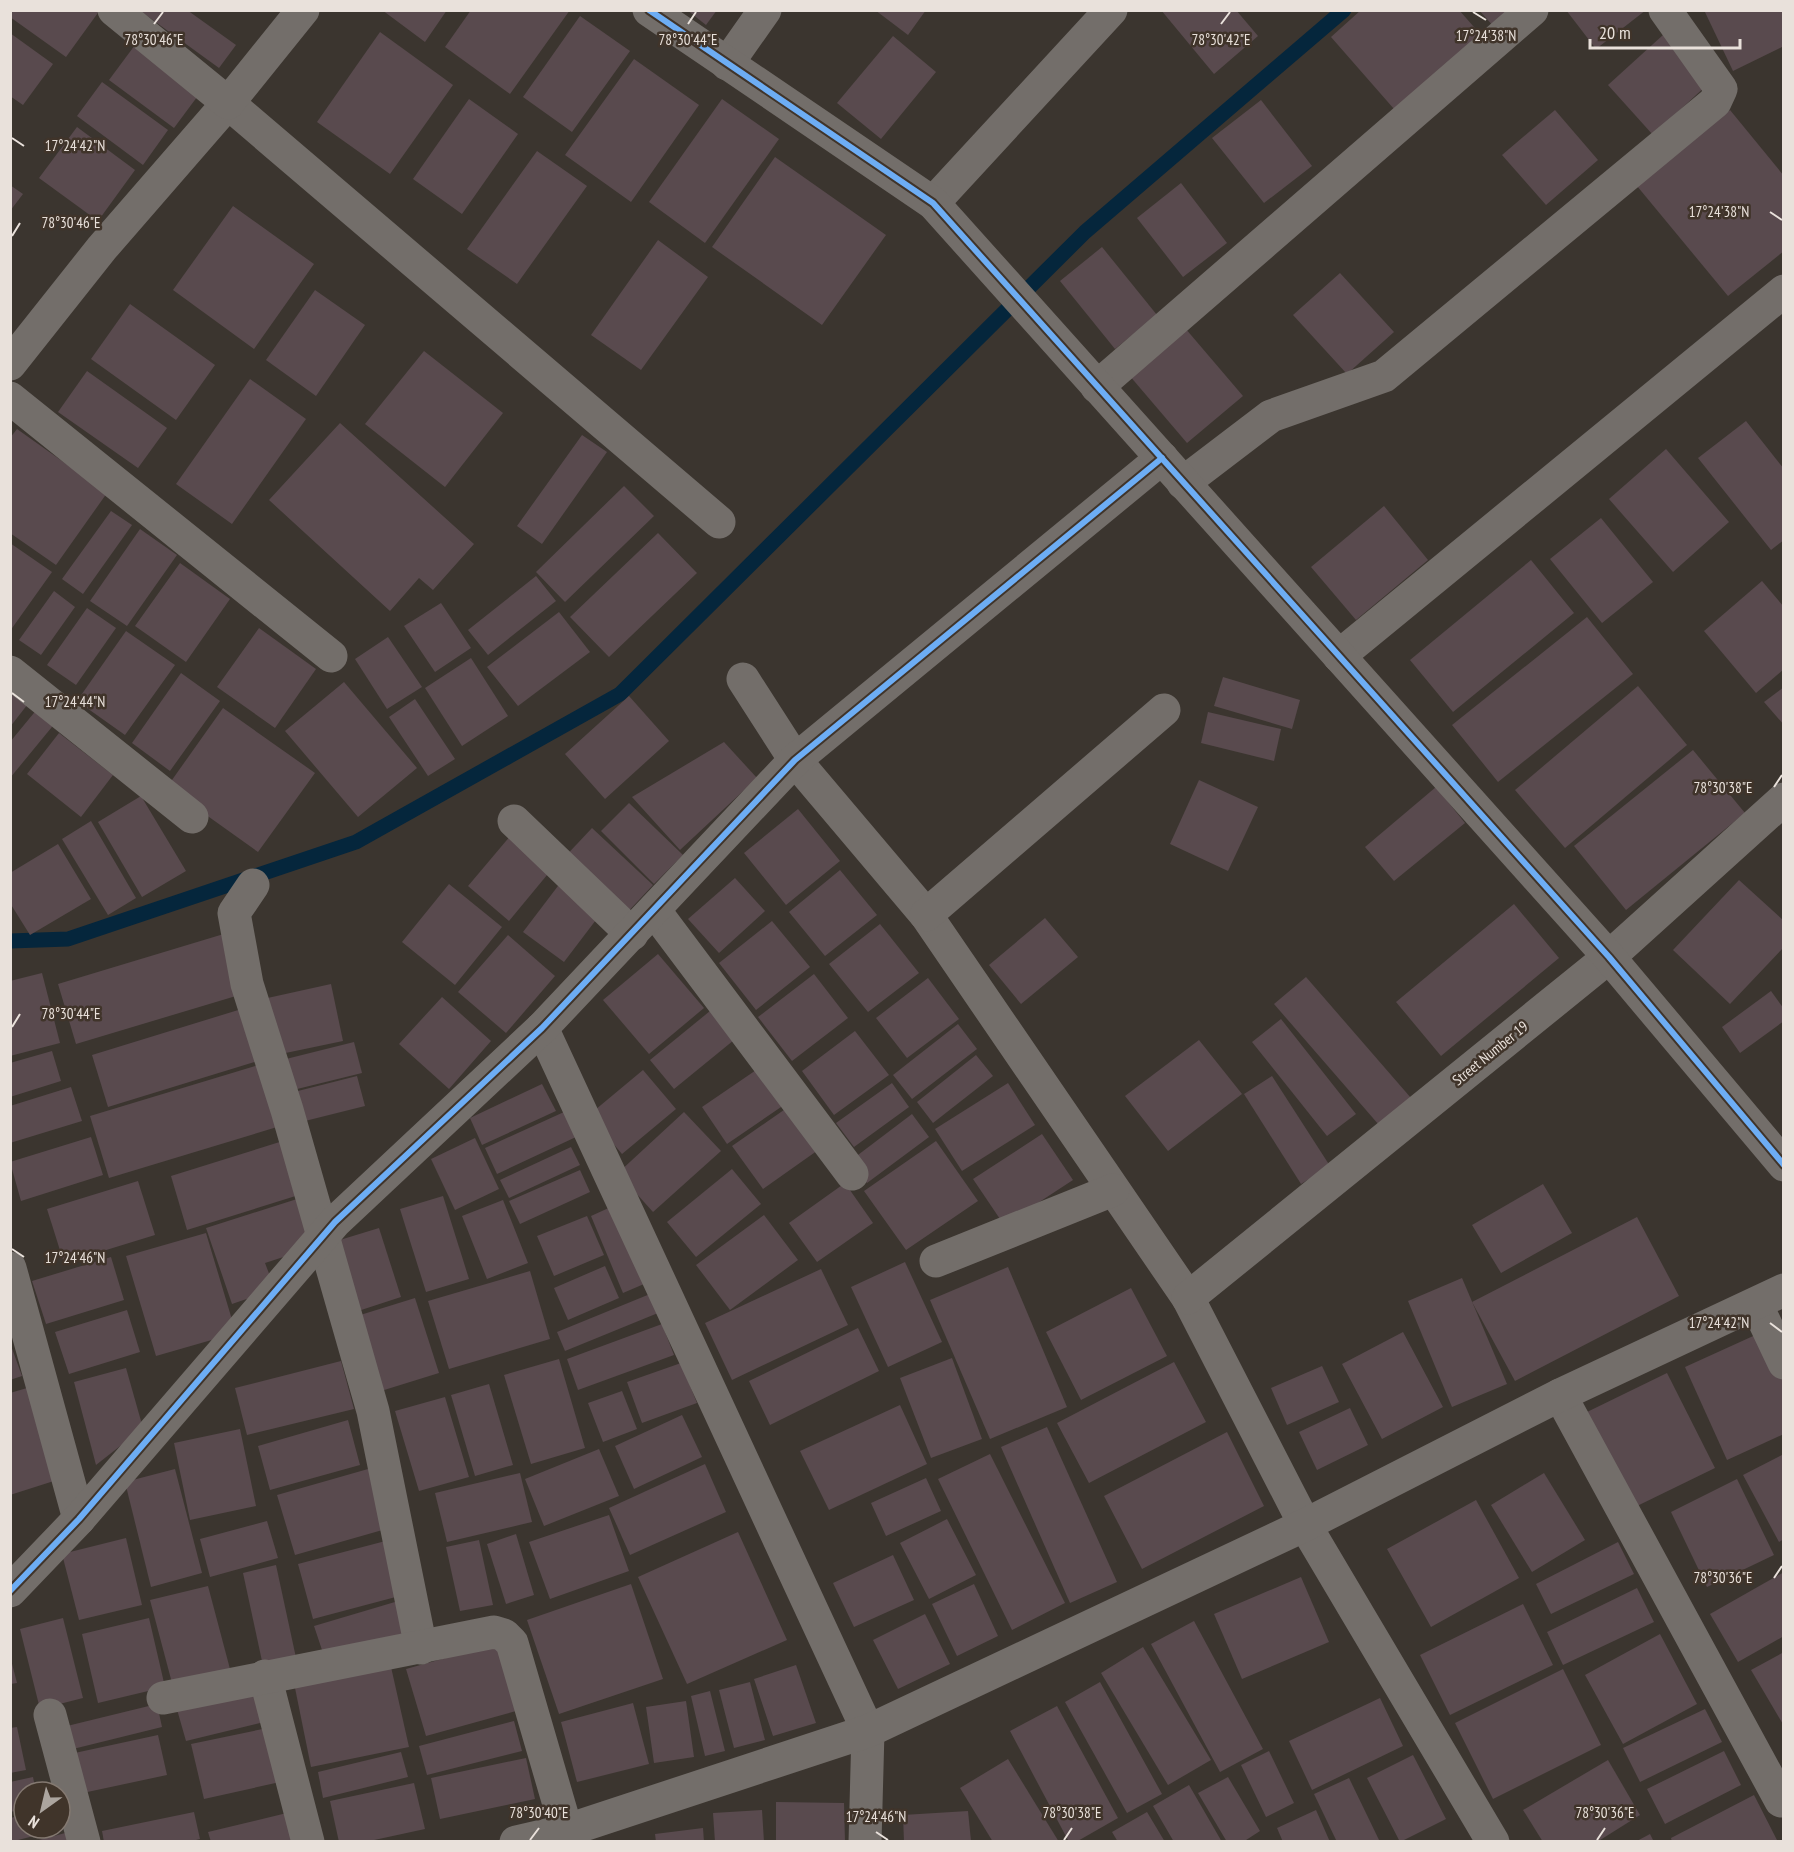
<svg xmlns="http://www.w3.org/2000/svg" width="1794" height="1852" font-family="'PT Sans Narrow',sans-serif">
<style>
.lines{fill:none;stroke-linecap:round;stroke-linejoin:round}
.stream{stroke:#05263c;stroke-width:15}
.building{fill:#594a4e}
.minor{stroke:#736e6a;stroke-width:33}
.tertiary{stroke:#736e6a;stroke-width:33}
.cycleway-casing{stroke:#40342a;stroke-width:10}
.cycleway{stroke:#6dadf4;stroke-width:6}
.ticks{fill:none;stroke:#e9e1db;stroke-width:2}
.labels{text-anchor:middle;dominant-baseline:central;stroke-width:5;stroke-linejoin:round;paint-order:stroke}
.street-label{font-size:15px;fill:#e9e1db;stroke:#40342a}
.ticks-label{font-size:15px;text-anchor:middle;fill:#e9e1db;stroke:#40342a;stroke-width:5;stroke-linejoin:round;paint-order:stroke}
</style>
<rect width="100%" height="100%" fill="#3b352f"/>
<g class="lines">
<path class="stream" d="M10,941L68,939L356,842L620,694L1085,232L1344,10"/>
</g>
<g class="building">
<path d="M10,10H100L66,57L10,17Z"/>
<path d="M139,10H187L236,45L219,68Z"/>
<path d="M382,10H447L425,42Z"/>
<path d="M471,10H570L510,94L445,47Z"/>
<path d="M687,10H717L706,25Z"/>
<path d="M875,10H926L908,35Z"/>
<path d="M1161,10H1236L1258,36L1214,74Z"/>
<path d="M1361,10H1459L1481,35L1394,109L1331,37Z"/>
<path d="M1479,10H1512L1494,27Z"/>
<path d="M1566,10H1646L1596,49Z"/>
<path d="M1704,10H1784V46L1733,71Z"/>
<path d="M580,16L630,51L572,132L523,97Z"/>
<path d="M380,32L453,85L390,174L317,122Z"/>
<path d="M10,33L53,64L23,105L10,96Z"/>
<path d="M1663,35L1709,83L1653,135L1608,85Z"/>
<path d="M893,36L936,72L881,139L837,103Z"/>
<path d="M135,45L200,93L174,128L109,80Z"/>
<path d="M634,59L699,105L631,202L565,155Z"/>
<path d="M102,82L168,130L143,165L77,116Z"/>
<path d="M469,99L518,134L462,214L413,179Z"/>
<path d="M722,99L779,139L705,243L649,202Z"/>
<path d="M1261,100L1312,166L1264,203L1212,138Z"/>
<path d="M1555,110L1598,160L1546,205L1502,155Z"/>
<path d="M1730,110L1784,176V251L1728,296L1637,186Z"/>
<path d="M77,127L135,170L98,221L39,178Z"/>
<path d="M537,151L587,186L517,284L467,249Z"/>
<path d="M775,157L886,235L822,325L712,247Z"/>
<path d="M1181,183L1227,243L1183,277L1137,218Z"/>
<path d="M10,185L23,194L10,211Z"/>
<path d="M233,206L314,264L254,349L173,290Z"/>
<path d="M658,240L708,277L641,370L591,335Z"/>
<path d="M1102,247L1157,315L1115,349L1060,281Z"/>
<path d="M1340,273L1394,332L1347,374L1293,315Z"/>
<path d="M315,290L365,325L316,396L266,360Z"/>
<path d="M130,304L215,365L176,420L91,359Z"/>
<path d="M1185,328L1243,396L1187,443L1129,375Z"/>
<path d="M424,351L503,413L445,487L365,424Z"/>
<path d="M87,371L167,428L138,468L58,412Z"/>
<path d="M250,379L306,419L232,524L176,484Z"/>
<path d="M1746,421L1784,469V540L1771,550L1698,458Z"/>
<path d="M340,423L474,544L433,590L419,578L390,611L269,500Z"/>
<path d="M17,429L107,493L56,565L10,533V438Z"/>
<path d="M582,435L607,452L542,544L517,526Z"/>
<path d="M1666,449L1729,522L1673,572L1609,499Z"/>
<path d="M624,486L654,516L565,602L536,572Z"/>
<path d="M1384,506L1428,560L1356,620L1311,567Z"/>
<path d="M111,511L132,525L83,594L62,579Z"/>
<path d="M1601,518L1653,582L1602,623L1550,559Z"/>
<path d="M140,529L177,555L127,626L90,601Z"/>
<path d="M658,533L697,573L609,657L570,617Z"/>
<path d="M10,543L52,572L10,631Z"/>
<path d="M1531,560L1574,613L1453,712L1410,660Z"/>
<path d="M180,563L230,599L186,662L135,626Z"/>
<path d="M536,576L556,601L488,655L468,630Z"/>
<path d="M1762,581L1784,607V669L1756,693L1704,631Z"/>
<path d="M54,591L75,607L41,655L19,640Z"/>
<path d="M441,603L471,648L435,672L404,626Z"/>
<path d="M87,608L116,628L76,685L47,665Z"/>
<path d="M559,612L590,652L518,706L487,667Z"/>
<path d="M1587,617L1633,674L1498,782L1452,725Z"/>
<path d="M259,628L316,669L275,728L217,687Z"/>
<path d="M126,631L175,665L125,735L77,701Z"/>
<path d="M388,637L422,687L387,709L355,659Z"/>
<path d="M471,658L508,716L462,746L425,688Z"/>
<path d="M181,673L220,701L170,771L132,743Z"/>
<path d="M1223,677L1300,700L1292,729L1214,706Z"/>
<path d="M344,682L417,768L358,817L285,731Z"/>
<path d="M10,684L31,700L10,727Z"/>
<path d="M1638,686L1687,745L1565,848L1515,790Z"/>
<path d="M1784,687V725L1764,702Z"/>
<path d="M629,696L669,741L605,799L565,754Z"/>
<path d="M415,699L455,759L428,776L389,717Z"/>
<path d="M38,708L56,722L10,778V742Z"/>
<path d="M223,708L315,773L258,852L167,787Z"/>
<path d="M1208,712L1281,729L1274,761L1201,743Z"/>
<path d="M59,733L113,775L81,817L27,774Z"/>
<path d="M724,742L757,778L680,850L632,797Z"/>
<path d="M1693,750L1745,813L1626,910L1574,846Z"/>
<path d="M1199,780L1258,807L1228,871L1170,844Z"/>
<path d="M1436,787L1465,823L1394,881L1365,847Z"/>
<path d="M141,796L186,871L142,897L98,822Z"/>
<path d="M629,803L683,855L654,884L601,831Z"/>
<path d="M798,809L840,861L786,905L744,853Z"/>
<path d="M91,821L136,898L108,915L62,839Z"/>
<path d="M592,828L653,885L623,917L561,861Z"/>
<path d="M511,835L552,869L509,921L468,886Z"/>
<path d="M58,844L91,899L30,935L10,903V873Z"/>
<path d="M840,870L877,915L825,956L789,912Z"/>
<path d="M735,878L765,911L719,953L688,919Z"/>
<path d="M1739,880L1784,921V947L1730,1004L1673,950Z"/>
<path d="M561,882L602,912L564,962L523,932Z"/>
<path d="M449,884L502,927L455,985L402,942Z"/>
<path d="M1514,904L1559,958L1441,1056L1396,1002Z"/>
<path d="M1045,918L1078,957L1021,1004L989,965Z"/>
<path d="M772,921L810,967L756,1010L719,963Z"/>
<path d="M880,924L919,973L868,1012L829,964Z"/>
<path d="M227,933L246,993L76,1044L58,984Z"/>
<path d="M508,935L555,976L506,1033L458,992Z"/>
<path d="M658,954L704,1008L649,1054L603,1000Z"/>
<path d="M42,973L60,1043L10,1056V981Z"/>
<path d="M814,974L848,1018L792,1061L758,1017Z"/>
<path d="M1306,977L1411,1098L1379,1125L1274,1004Z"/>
<path d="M928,978L959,1019L907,1058L876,1018Z"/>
<path d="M331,984L343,1041L276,1055L263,999Z"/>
<path d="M1771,991L1784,1009V1021L1740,1053L1722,1027Z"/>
<path d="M442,997L491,1041L449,1089L399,1044Z"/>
<path d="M248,1007L264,1059L108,1107L92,1055Z"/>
<path d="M710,1011L734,1040L674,1089L650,1060Z"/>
<path d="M1281,1019L1356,1114L1327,1136L1252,1042Z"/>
<path d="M958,1024L977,1049L912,1099L893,1075Z"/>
<path d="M855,1031L889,1075L834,1115L802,1071Z"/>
<path d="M1199,1040L1242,1094L1168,1151L1125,1096Z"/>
<path d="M354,1042L362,1073L289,1091L282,1060Z"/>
<path d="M52,1051L61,1081L10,1097V1063Z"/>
<path d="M976,1055L993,1076L933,1123L917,1102Z"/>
<path d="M268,1062L287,1124L109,1178L90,1116Z"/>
<path d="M762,1066L787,1103L727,1144L702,1107Z"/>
<path d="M643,1070L676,1109L622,1154L589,1115Z"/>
<path d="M357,1076L365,1106L297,1123L290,1093Z"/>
<path d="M1272,1076L1330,1166L1301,1184L1244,1094Z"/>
<path d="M892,1083L909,1107L854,1147L836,1123Z"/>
<path d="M1008,1083L1035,1125L962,1171L935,1129Z"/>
<path d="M542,1084L556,1111L482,1145L470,1118Z"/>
<path d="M71,1087L82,1121L10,1143V1106Z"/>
<path d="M791,1105L821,1148L763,1189L732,1146Z"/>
<path d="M564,1112L576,1137L497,1174L485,1148Z"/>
<path d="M684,1112L721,1151L653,1212L618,1173Z"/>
<path d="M912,1114L929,1137L867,1183L850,1161Z"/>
<path d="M1042,1134L1073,1180L1004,1225L973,1179Z"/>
<path d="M91,1137L103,1175L21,1201L10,1162Z"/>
<path d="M475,1138L499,1189L455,1210L431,1159Z"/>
<path d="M286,1140L302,1194L187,1230L171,1176Z"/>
<path d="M936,1141L978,1201L906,1250L864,1191Z"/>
<path d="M571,1147L580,1165L509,1198L500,1180Z"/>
<path d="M732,1169L761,1204L696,1257L667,1222Z"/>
<path d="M580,1170L590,1192L520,1224L509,1201Z"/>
<path d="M138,1181L155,1235L64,1263L47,1209Z"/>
<path d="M845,1183L873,1223L817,1262L789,1223Z"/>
<path d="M1543,1184L1572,1233L1501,1273L1472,1225Z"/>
<path d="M443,1196L469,1279L426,1292L400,1209Z"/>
<path d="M297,1199L314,1247L265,1263L275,1289L232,1304L206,1228Z"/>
<path d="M503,1200L528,1263L487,1279L462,1216Z"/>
<path d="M613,1206L644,1284L623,1293L591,1216Z"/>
<path d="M764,1215L798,1260L730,1310L696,1265Z"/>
<path d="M587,1216L604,1255L554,1276L537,1236Z"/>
<path d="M1637,1217L1679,1296L1515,1381L1472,1302Z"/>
<path d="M379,1228L401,1297L352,1313L330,1243Z"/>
<path d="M206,1233L236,1333L156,1356L126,1256Z"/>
<path d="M111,1257L124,1300L46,1324L32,1281Z"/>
<path d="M905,1262L942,1342L888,1367L851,1287Z"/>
<path d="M605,1266L619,1298L568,1320L554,1288Z"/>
<path d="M1008,1267L1067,1407L990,1439L930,1300Z"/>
<path d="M821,1269L848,1325L732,1380L705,1323Z"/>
<path d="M530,1271L550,1339L449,1369L428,1301Z"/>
<path d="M1462,1278L1507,1384L1452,1407L1408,1301Z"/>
<path d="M1131,1288L1167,1356L1081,1400L1046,1332Z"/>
<path d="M650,1294L658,1313L565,1351L557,1332Z"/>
<path d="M415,1298L439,1373L381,1391L357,1316Z"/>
<path d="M127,1310L140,1352L69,1374L55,1332Z"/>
<path d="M662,1324L674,1355L578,1390L567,1359Z"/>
<path d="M858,1328L879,1371L770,1425L749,1381Z"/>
<path d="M1403,1332L1443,1407L1382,1439L1342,1364Z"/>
<path d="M1762,1332L1784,1380V1434L1727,1460L1685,1367Z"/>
<path d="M10,1343L22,1376L10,1380Z"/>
<path d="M952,1358L982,1439L931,1458L900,1378Z"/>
<path d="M559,1359L585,1448L531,1464L504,1375Z"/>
<path d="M341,1361L354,1409L247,1435L235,1388Z"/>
<path d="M1174,1362L1206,1422L1089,1483L1057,1423Z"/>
<path d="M681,1363L697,1403L642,1423L627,1382Z"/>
<path d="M1322,1366L1339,1402L1287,1425L1271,1388Z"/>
<path d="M126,1368L143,1428L96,1465L74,1382Z"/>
<path d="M1667,1373L1715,1468L1635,1507L1587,1412Z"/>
<path d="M489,1384L513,1465L475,1476L451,1395Z"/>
<path d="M27,1388L57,1480L10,1495V1393Z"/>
<path d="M622,1391L637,1429L603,1442L588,1403Z"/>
<path d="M445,1397L469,1477L419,1491L395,1411Z"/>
<path d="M900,1405L927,1464L829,1510L800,1451Z"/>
<path d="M1350,1408L1368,1445L1317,1470L1299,1432Z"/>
<path d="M682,1415L702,1457L634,1489L615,1446Z"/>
<path d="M348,1420L360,1465L270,1490L258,1446Z"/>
<path d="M1047,1427L1117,1582L1070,1603L1001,1447Z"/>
<path d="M240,1429L256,1506L190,1520L174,1443Z"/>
<path d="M1227,1432L1264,1506L1142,1569L1104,1496Z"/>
<path d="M599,1449L619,1496L544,1526L525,1479Z"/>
<path d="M990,1454L1065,1603L1012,1630L938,1479Z"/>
<path d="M1784,1454V1539L1779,1542L1743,1475Z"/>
<path d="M705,1464L726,1512L630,1555L609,1508Z"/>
<path d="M375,1467L393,1527L295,1555L277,1495Z"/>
<path d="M175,1469L202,1573L151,1587L125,1482Z"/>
<path d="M520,1473L532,1522L447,1542L435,1493Z"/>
<path d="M1544,1473L1585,1540L1532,1572L1491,1505Z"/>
<path d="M926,1478L941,1511L886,1536L871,1503Z"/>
<path d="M1737,1479L1774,1555L1707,1587L1671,1512Z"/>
<path d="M1476,1500L1519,1578L1431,1627L1387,1549Z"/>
<path d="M609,1515L629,1571L550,1599L529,1542Z"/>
<path d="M947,1519L976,1575L929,1599L900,1543Z"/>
<path d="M267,1521L278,1558L210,1577L200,1539Z"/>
<path d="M738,1532L787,1640L687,1684L638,1577Z"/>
<path d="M516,1534L534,1595L506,1604L487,1544Z"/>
<path d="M126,1538L142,1605L79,1620L62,1554Z"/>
<path d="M393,1539L407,1594L313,1619L298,1564Z"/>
<path d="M479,1540L493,1605L460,1611L446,1547Z"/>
<path d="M1618,1542L1634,1574L1551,1614L1536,1584Z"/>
<path d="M893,1555L914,1600L854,1627L833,1583Z"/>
<path d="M276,1565L298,1667L265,1675L243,1573Z"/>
<path d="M1784,1572V1636L1738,1662L1710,1614Z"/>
<path d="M1301,1577L1329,1642L1242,1679L1214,1614Z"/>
<path d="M631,1584L663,1679L559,1714L527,1620Z"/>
<path d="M974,1584L998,1636L957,1656L932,1604Z"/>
<path d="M208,1586L230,1669L172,1683L150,1600Z"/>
<path d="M1637,1588L1654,1622L1563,1665L1547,1632Z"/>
<path d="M405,1599L415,1630L324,1656L314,1626Z"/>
<path d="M1523,1604L1553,1665L1450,1715L1420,1655Z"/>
<path d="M925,1614L950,1664L898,1689L873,1640Z"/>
<path d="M63,1618L83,1698L40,1709L20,1629Z"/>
<path d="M149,1618L165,1687L98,1703L82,1634Z"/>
<path d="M1194,1621L1263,1749L1220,1772L1151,1644Z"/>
<path d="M1660,1634L1697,1704L1623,1744L1585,1675Z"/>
<path d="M496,1644L516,1711L426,1736L406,1669Z"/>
<path d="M1143,1647L1211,1760L1168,1785L1101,1673Z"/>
<path d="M1784,1652V1726L1751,1670Z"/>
<path d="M10,1656L17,1683L10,1684Z"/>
<path d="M389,1658L409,1747L311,1767L293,1678Z"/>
<path d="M796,1665L816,1723L773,1736L754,1679Z"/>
<path d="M1563,1669L1601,1745L1493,1799L1455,1723Z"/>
<path d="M750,1682L765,1740L734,1748L719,1690Z"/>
<path d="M1100,1682L1162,1794L1127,1813L1065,1702Z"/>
<path d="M267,1683L276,1719L186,1741L176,1706Z"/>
<path d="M710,1691L725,1751L705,1756L691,1696Z"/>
<path d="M1380,1698L1403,1746L1312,1790L1289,1741Z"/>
<path d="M686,1701L694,1757L654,1763L646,1707Z"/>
<path d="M633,1703L649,1764L577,1782L561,1722Z"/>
<path d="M157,1704L162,1727L73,1749L67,1726Z"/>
<path d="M1057,1706L1118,1818L1076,1842H1069L1010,1731Z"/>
<path d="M1705,1709L1722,1742L1640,1782L1623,1748Z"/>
<path d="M514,1721L522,1751L427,1775L419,1746Z"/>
<path d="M277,1726L289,1780L204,1799L191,1744Z"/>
<path d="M17,1727L26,1770L10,1773V1728Z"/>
<path d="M158,1735L167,1775L78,1794L70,1754Z"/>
<path d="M1269,1751L1294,1803L1266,1817L1241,1765Z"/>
<path d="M1724,1751L1741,1785L1665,1824L1647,1789Z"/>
<path d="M401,1752L408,1777L323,1798L318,1772Z"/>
<path d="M1413,1755L1446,1819L1400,1842L1367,1778Z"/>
<path d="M526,1758L535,1799L440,1819L431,1778Z"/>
<path d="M1008,1759L1059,1842H993L960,1788Z"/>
<path d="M1608,1760L1640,1815L1597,1842H1543L1523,1810Z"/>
<path d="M33,1777L36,1792H24V1809L10,1812V1782Z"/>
<path d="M1228,1777L1260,1831L1243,1842H1227L1198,1793Z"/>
<path d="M1349,1778L1380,1842H1337L1314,1794Z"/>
<path d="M414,1783L425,1829L365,1842H339L330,1801Z"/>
<path d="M1189,1785L1222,1842H1174L1153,1806Z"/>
<path d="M1754,1795L1778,1842H1672L1671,1838Z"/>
<path d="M776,1802L844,1803L845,1842H776Z"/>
<path d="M60,1805L70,1827L10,1842V1818L24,1815V1828H60Z"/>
<path d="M762,1810L764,1842H715L713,1813Z"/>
<path d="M1316,1810L1330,1842H1283L1277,1828Z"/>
<path d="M968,1811L971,1841L904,1842L903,1815Z"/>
<path d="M194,1812L200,1839L188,1842H104L102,1831Z"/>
<path d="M291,1812L299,1842H211L208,1832Z"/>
<path d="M1147,1812L1165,1842H1118L1112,1832Z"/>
<path d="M703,1828L704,1842H656L655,1834Z"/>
<path d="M69,1832L72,1842H35V1841Z"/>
<path d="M1650,1834L1654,1842H1635Z"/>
</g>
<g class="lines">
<g class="minor">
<path d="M727,64L765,10"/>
<path d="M933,203L1111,10"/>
<path d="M10,364L102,248L228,103L719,522"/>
<path d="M1097,387L1532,10"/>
<path d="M10,398L331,656"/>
<path d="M1183,483L1271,416L1384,376L1715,102L1721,89L1665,10"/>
<path d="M1339,656L1784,291"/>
<path d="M10,672L192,817"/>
<path d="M743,679L795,760L926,915L1188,1298L1305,1525L1493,1842"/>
<path d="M514,821L632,934"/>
<path d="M253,885L234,913L247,984L287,1110L373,1411L421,1648"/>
<path d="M654,910L852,1174"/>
<path d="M926,915L1164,710"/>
<path d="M542,1028L868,1731L865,1842"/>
<path d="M936,1261L1113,1190"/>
<path d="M10,1268L79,1519"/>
<path d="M1188,1298L1609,957L1784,799"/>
<path d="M1756,1304L1784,1363"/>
<path d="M1560,1395L1781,1801"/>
<path d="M10,1591L79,1519L335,1222L542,1028L795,760L1162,458"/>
<path d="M265,1676L308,1842"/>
<path d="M163,1698L494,1632L504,1635L512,1643L570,1842"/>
<path d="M50,1715L84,1842"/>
<path d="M516,1842L568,1830L868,1731L1305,1525L1560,1395L1784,1290"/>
</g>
<g class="tertiary">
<path d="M114,10L228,103L303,10"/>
<path d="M649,10L933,203L1609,957L1784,1165"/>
</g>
<g class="cycleway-casing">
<g id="cycleway">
<path d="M649,10L933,203L1609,957L1784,1165"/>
<path d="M10,1591L79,1519L335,1222L542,1028L795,760L1162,458"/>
</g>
</g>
<use href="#cycleway" class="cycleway"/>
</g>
<path class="ticks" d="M1473,12L1486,20M154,24L163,12M688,24L696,12M1221,24L1230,12M12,138L24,146M1770,212L1782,220M12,236L20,223M12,693L24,702M1774,787L1782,775M12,1027L20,1014M12,1249L24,1257M1770,1323L1782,1332M1774,1578L1782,1566M876,1832L888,1840M530,1840L539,1828M1064,1840L1072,1828M1597,1840L1605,1828"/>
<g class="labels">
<g class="street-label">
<text transform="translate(1490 1053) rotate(-39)">Street Number 19</text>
</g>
</g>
<g class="ticks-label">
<text x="1486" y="41">17°24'38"N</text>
<text x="154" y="45">78°30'46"E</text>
<text x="688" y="45">78°30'44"E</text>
<text x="1221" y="45">78°30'42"E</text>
<text x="75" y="151">17°24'42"N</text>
<text x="1719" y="217">17°24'38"N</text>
<text x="71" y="228">78°30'46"E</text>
<text x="75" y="707">17°24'44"N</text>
<text x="1723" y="793">78°30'38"E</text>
<text x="71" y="1019">78°30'44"E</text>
<text x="75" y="1263">17°24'46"N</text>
<text x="1719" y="1328">17°24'42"N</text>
<text x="1723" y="1583">78°30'36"E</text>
<text x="539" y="1818">78°30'40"E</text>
<text x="1072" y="1818">78°30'38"E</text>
<text x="1605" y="1818">78°30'36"E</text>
<text x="876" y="1822">17°24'46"N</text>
</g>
<rect width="1794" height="1852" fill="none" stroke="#e9e1db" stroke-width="24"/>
<g transform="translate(42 1810) rotate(214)"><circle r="28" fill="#40342a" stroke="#847971" stroke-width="1.5"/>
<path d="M0-4.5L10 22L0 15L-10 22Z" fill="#aca59f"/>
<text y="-9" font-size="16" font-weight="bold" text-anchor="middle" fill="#e9e1db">N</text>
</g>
<path d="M1590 39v9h150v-9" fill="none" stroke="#e9e1db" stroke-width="3"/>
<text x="1599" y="39" font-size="18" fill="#e9e1db" stroke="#40342a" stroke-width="4.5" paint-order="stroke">20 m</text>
</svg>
